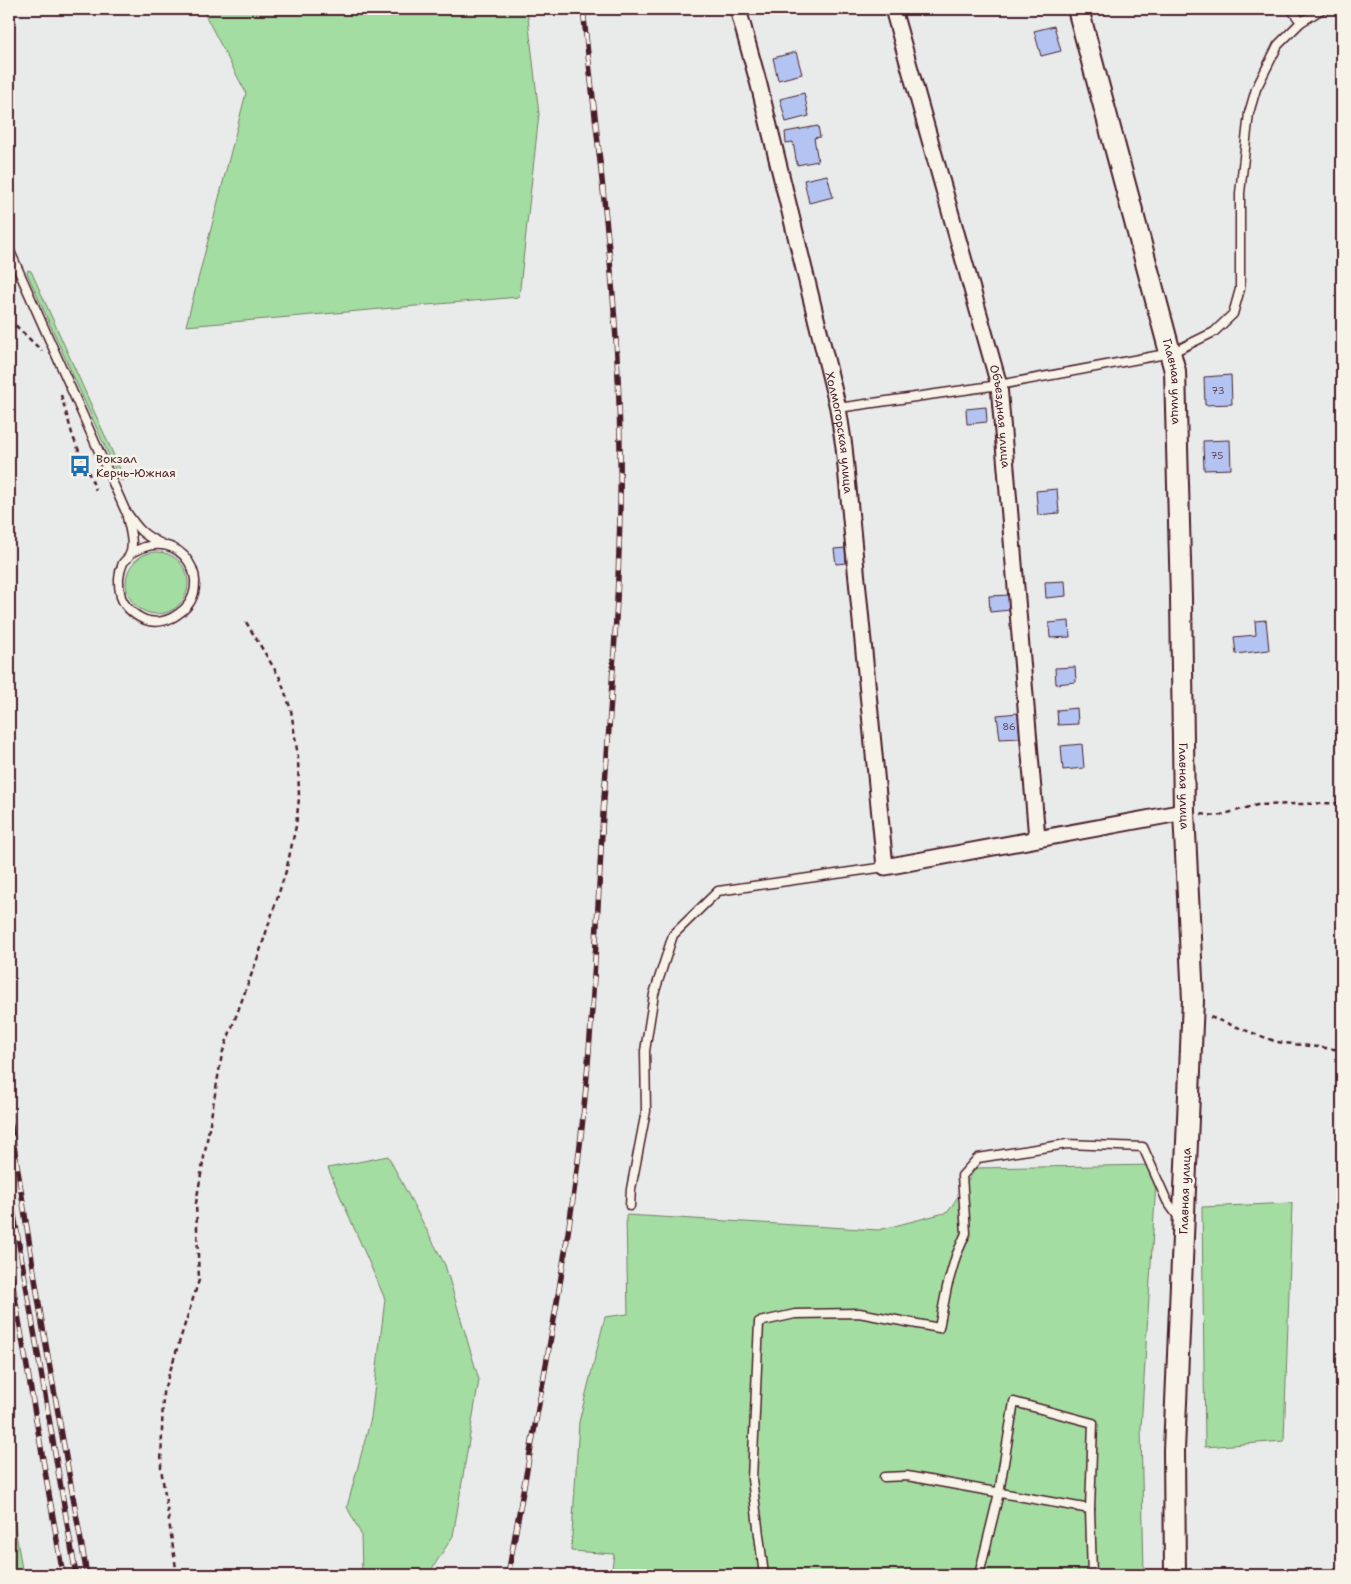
<svg xmlns="http://www.w3.org/2000/svg" width="1351" height="1584" font-family="'Shantell Sans',sans-serif">
<style>
.green{fill:#a3dda2;stroke:#767e66}
.building{fill:#b3c4f3;stroke:#4a1f2b}
.lines{fill:none;stroke-linecap:round;stroke-linejoin:round}
.service-casing{stroke:#4a1f2b;stroke-width:11}
.minor-casing{stroke:#4a1f2b;stroke-width:19}
.tertiary-casing{stroke:#4a1f2b;stroke-width:24}
.path{stroke:#4a1f2b;stroke-width:2.5;stroke-dasharray:5 4;stroke-linecap:butt}
.service{stroke:#f7f3e8;stroke-width:8}
.minor{stroke:#f7f3e8;stroke-width:15}
.tertiary{stroke:#f7f3e8;stroke-width:20}
.rail-casing{stroke:#4a1f2b;stroke-width:5.5}
.rail{stroke:#f7f3e8;stroke-width:4;stroke-dasharray:11;stroke-linecap:butt}
.labels{text-anchor:middle;dominant-baseline:central;stroke-width:5;stroke-linejoin:round;paint-order:stroke}
.number-label{font-size:10px;fill:#64485d}
.street-label{font-size:12px;fill:#4a1f2b;stroke:#f7f3e8}
.poi-label{font-size:12px;fill:#4a1f2b;stroke:#f7f3e8;text-anchor:start}
</style>
<rect width="100%" height="100%" fill="#e9eaea"/>
<filter id="ink" filterUnits="userSpaceOnUse"><feTurbulence type="fractalNoise" baseFrequency=".02" numOctaves="2"/><feDisplacementMap in="SourceGraphic" scale="10" xChannelSelector="R" yChannelSelector="G"/><feConvolveMatrix kernelMatrix="1 2 1 2 8 2 1 2 1" color-interpolation-filters="sRGB"/></filter>
<g filter="url(#ink)">
<g class="green">
<path d="M202,9H527L539,114L519,297L186,326L246,93Z"/>
<path d="M28,270L31,271L124,478L123,481L120,480L27,273Z"/>
<circle cx="157" cy="583" r="31"/>
<path d="M388,1156L445,1265L479,1380L453,1536L428,1575H362L361,1534L347,1507L371,1418L385,1299L328,1168Z"/>
<path d="M1157,1165L1141,1428L1144,1575H611L614,1554L571,1551L579,1422L605,1317L628,1314L626,1215L879,1230L948,1212L976,1168Z"/>
<path d="M1292,1203L1284,1441L1205,1447L1202,1207Z"/>
<path d="M9,1492L23,1575H9Z"/>
</g>
<g class="building">
<path d="M1054,26L1061,51L1041,56L1034,31Z"/>
<path d="M796,52L802,74L778,80L773,58Z"/>
<path d="M804,93L809,116L786,122L780,99Z"/>
<path d="M818,126L820,137L814,138L818,161L797,165L793,142L786,143L785,132Z"/>
<path d="M827,175L833,197L809,203L804,180Z"/>
<path d="M1231,375L1232,404L1205,405L1204,377Z"/>
<path d="M986,407L987,422L967,424L966,409Z"/>
<path d="M1230,440L1231,469L1204,470L1203,441Z"/>
<path d="M1057,489L1059,513L1038,515L1036,491Z"/>
<path d="M845,548L846,563L836,564L834,549Z"/>
<path d="M1065,581L1066,596L1046,598L1045,582Z"/>
<path d="M1009,595L1010,610L990,612L989,596Z"/>
<path d="M1266,620L1269,650L1236,654L1234,637L1256,635L1255,621Z"/>
<path d="M1069,621L1070,637L1050,638L1049,623Z"/>
<path d="M1075,667L1076,682L1056,684L1055,668Z"/>
<path d="M1077,708L1078,724L1058,725L1057,710Z"/>
<path d="M1018,713L1020,738L1000,739L997,715Z"/>
<path d="M1082,744L1084,768L1063,770L1061,746Z"/>
</g>
<g class="lines">
<g class="service-casing">
<g id="service">
<path d="M1291,9L1301,22"/>
<path d="M9,249L125,510C138,529 142,535 164,545"/>
<path d="M838,408L999,385L1171,353L1214,332L1233,314L1240,289V193L1249,113L1256,89L1278,45L1301,22L1322,9"/>
<path d="M127,517C129,527 135,544 130,554C129,558 125,560 123,563C118,574 118,586 121,597C125,608 137,618 149,621C159,623 170,620 178,614C218,588 182,520 130,554"/>
<path d="M630,1206L631,1189L646,1111L645,1051L654,994L673,935L718,891L885,867"/>
<path d="M884,1477L907,1476L1090,1509"/>
<path d="M764,1575L752,1479L759,1322L795,1314L859,1313L939,1328L947,1287L956,1256L966,1233L962,1176L978,1158L1067,1144L1143,1147L1167,1201L1179,1218"/>
<path d="M979,1575L999,1493L1014,1402L1093,1423L1090,1509L1092,1575"/>
</g>
</g>
<g class="minor-casing">
<g id="minor">
<path id="s1" d="M738,9L759,85L838,408L844,447L885,867L1184,812"/>
<path id="s2" d="M893,9L999,385L1037,838"/>
</g>
</g>
<g class="tertiary-casing">
<g id="tertiary">
<path id="s3" d="M1078,9L1175,371L1181,598L1184,812L1193,1000L1174,1450L1175,1575"/>
</g>
</g>
<g class="path">
<path d="M9,319L42,351"/>
<path d="M61,395L73,437L96,490"/>
<path d="M1201,814L1217,816L1257,805L1340,803L1342,802"/>
<path d="M1210,1017L1277,1042L1342,1050"/>
<path d="M177,1575L161,1468L163,1393L199,1280L196,1203L222,1054L259,954L286,871L296,826L299,798L298,757L291,710L280,678L246,622"/>
</g>
<use href="#service" class="service"/>
<use href="#minor" class="minor"/>
<use href="#tertiary" class="tertiary"/>
<g class="rail-casing">
<g id="rail">
<path d="M9,1114L42,1323L87,1575"/>
<path d="M9,1186L76,1575"/>
<path d="M9,1263L63,1575"/>
<path d="M508,1575C531,1443 558,1311 576,1177C592,1057 596,935 603,814C611,693 622,572 620,450C619,303 599,156 583,9"/>
</g>
</g>
<use href="#rail" class="rail"/>
</g>
</g>
<defs>
<g id="bus-bare" transform="scale(1.725)"><path d="M-5-6H5V4H4V6H2V4H-2V6H-4V4H-5ZM-3.5-4V0h7V-4ZM-3.5 1.2v1.5H-2V1.2ZM2 1.2v1.5H3.5V1.2Z" fill="#1f6fb2" stroke="#f7f3e8" stroke-width="2.5" paint-order="stroke"/></g>
</defs>
<g fill-rule="evenodd">
<use href="#bus-bare" x="80" y="466"/>
</g>
<g class="labels">
<g class="number-label">
<text x="1218" y="390">73</text>
<text x="1217" y="455">75</text>
<text x="1009" y="726">86</text>
</g>
<g class="street-label">
<text stroke="none"><textPath href="#s3" startOffset="385">Главная улица</textPath></text>
<text stroke="none"><textPath href="#s2" startOffset="422">Объездная улица</textPath></text>
<text stroke="none"><textPath href="#s1" startOffset="436">Холмогорская улица</textPath></text>
<text stroke="none"><textPath href="#s3" startOffset="790">Главная улица</textPath></text>
<text transform="translate(1185 1191) rotate(-88)">Главная улица</text>
</g>
<g class="poi-label">
<text x="96" y="459">Вокзал<tspan x="96" dy="14">Керчь-Южная</tspan></text>
</g>
</g>
<rect width="1351" height="1584" fill="none" stroke="#f7f3e8" stroke-width="30"/>
<rect x="15" y="15" width="1321" height="1554" fill="none" stroke="#4a1f2b" stroke-width="2" filter="url(#ink)"/>
</svg>
